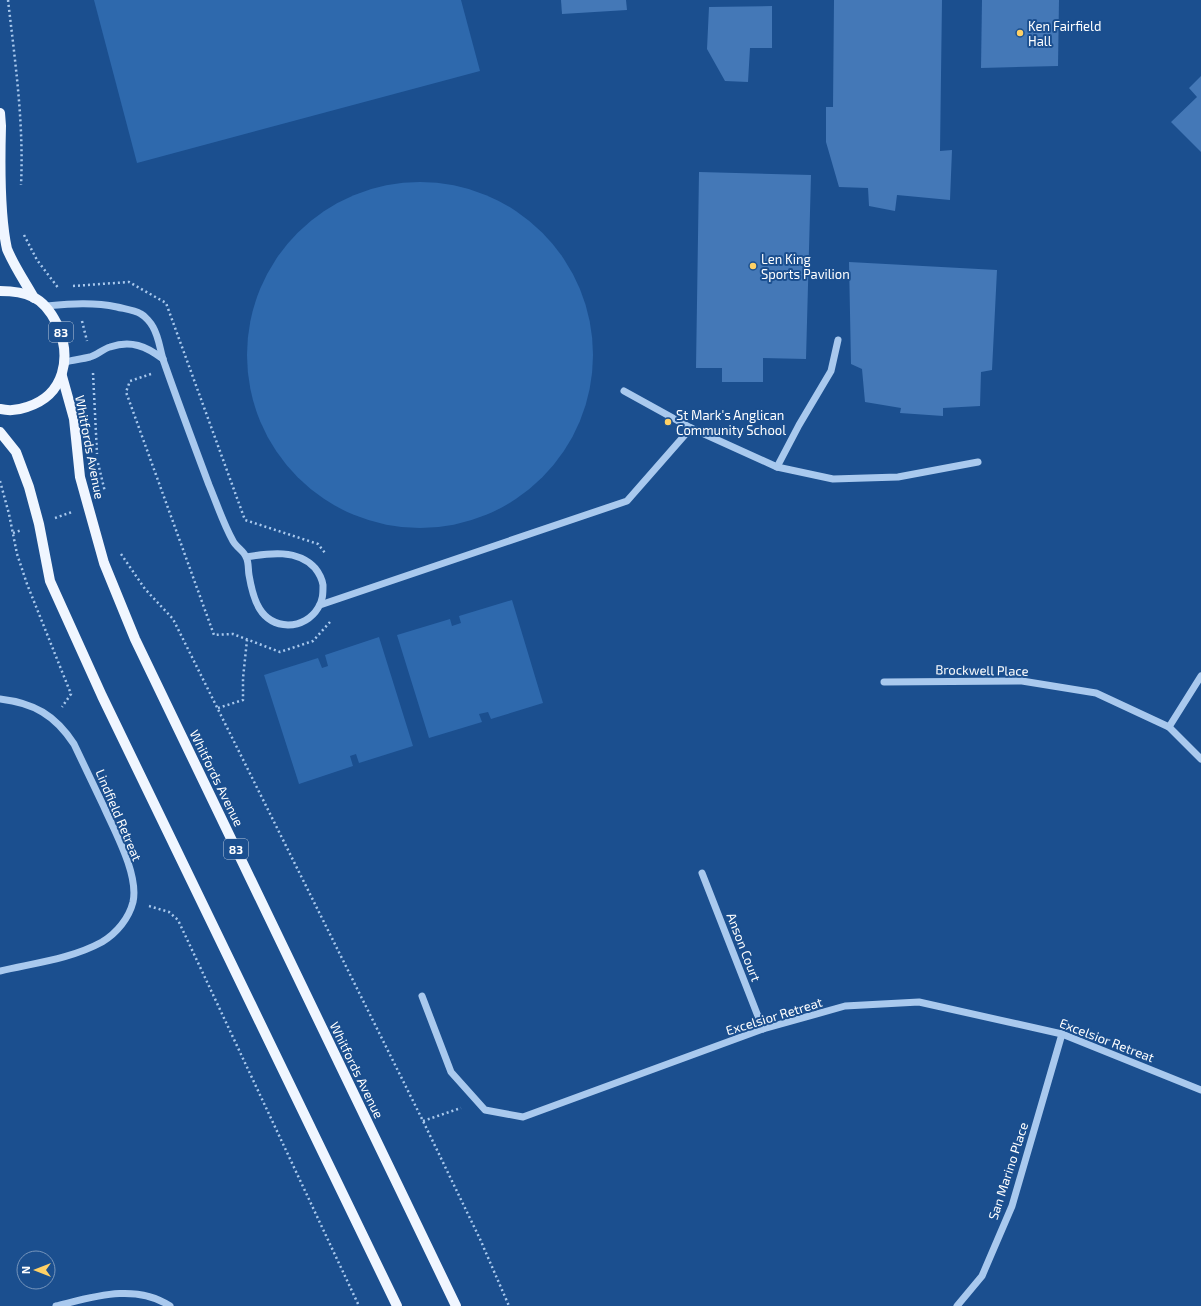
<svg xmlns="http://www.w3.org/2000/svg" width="1201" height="1306" font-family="'Exo 2',sans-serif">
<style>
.green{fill:#2e69ad}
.building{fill:#4478b7}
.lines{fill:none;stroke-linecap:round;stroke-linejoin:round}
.path{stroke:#a9c9ee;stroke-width:2.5;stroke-dasharray:2 3;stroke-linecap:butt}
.minor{stroke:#a9c9ee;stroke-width:7}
.major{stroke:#f0f6ff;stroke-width:10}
.poi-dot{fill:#ffd166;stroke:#1b4f8f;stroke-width:1.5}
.labels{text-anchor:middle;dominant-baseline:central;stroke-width:4;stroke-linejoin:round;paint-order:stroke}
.shield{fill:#1b4f8f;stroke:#bbcadd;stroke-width:1}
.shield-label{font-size:12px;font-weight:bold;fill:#fff}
.poi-label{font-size:13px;fill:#fff;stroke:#1b4f8f;text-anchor:start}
.street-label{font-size:13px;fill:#fff;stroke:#1b4f8f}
</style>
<rect width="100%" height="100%" fill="#1b4f8f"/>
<g class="green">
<path d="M94,0H461L480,71L137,163Z"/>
<circle cx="420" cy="355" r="173"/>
<path d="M512,600L543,703L491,719L488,712L479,714L482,722L429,738L397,635L450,619L452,626L461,623L459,616Z"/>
<path d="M379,637L413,746L359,763L356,754L350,756L353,766L299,784L264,675L318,658L322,668L328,666L325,655Z"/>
</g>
<g class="building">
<path d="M561,0H626L627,10L562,14Z"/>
<path d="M834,0H942L940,151L952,150L950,200L897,195L895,211L869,206L868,188L839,187L826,142V107H833Z"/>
<path d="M982,0H1059L1058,66L981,68Z"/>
<path d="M772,6V48H750L748,82L725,81L707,49L709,7Z"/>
<path d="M1201,76V152L1171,122L1197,97L1189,88Z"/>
<path d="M699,172L811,175L806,359L763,358V382H722V368H696Z"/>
<path d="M849,262L997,270L992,370L981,372L980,406L943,408V416L900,413L901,408L865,402L862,369L851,364Z"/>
</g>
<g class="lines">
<g class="path">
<path d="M8,0C15,61 24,123 21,185"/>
<path d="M24,235L37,260L59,289"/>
<path d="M73,286L129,282L166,303L245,520L318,544L325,553"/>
<path d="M82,321L87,341"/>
<path d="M93,373L97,454"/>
<path d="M151,374L130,381L126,392L214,635L233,634L280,652L313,641L330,622"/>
<path d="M98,463L105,492"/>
<path d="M0,481L9,514L17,554L27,584L71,694L62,707"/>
<path d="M55,518L72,512"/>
<path d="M13,533L22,530"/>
<path d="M121,554L145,589L173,619L423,1121L480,1239L509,1306"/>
<path d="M218,708L243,700V678L247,640"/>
<path d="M149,906L169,912L178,920L359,1306"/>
<path d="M423,1121L461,1108"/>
</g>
<g class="minor">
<path d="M45,306C70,304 93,302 117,307C125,309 134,310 141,314C145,316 151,323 153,327C160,339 160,353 165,365C179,405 194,445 209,485C217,504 223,523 233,541C236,547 244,551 246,557C249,562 248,570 249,575C253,599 260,624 288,625C301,625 312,618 318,608C323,601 323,593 323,585C322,579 319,573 315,568C298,549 269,553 246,557"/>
<path d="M65,362C73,360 82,359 90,357C97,355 103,349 110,347C131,340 146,346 163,359"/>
<path d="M624,391L691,428L777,467L833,479L898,477L978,462"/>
<path d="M777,467L799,425L831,371L838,340"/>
<path d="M320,605L627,501L691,428"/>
<path d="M884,682L1022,681L1096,693L1169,727L1201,759"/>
<path d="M0,699C34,703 55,715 74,744C84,765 94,786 104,807C115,832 139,875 133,902C129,918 117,933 102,942C71,959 34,963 0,971"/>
<path d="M1169,727L1201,676"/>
<path d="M702,873L763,1029"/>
<path d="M422,996L451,1072L485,1110L523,1117L763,1029L845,1006L919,1002L1062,1034L1201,1090"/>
<path d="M56,1306C93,1297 135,1283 170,1306"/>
<path d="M957,1306L982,1276L1012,1206L1062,1034"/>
</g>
<g class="major">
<path d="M0,113L1,126C0,161 0,217 7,249C14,266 25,282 34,298"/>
<path d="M0,291C11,291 23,292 33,297C44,302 52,314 57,324C72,357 65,395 27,407C19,410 9,411 0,409"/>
<path d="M62,376L74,419L80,477L104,563L135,639L456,1306"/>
<path d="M0,432L16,452L29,487L39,524L50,581L102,696L397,1306"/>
</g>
</g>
<g class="poi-dot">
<circle cx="1020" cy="33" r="4"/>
<circle cx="753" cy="266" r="4"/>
<circle cx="668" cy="422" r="4"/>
</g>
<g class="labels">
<g class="shield">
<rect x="49" y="322" width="24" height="20" rx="3"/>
<rect x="224" y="839" width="24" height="20" rx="3"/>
</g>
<g class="shield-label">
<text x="61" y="332">83</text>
<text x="236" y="849">83</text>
</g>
<g class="poi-label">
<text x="1028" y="26">Ken Fairfield<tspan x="1028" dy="15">Hall</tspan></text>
<text x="761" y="259">Len King<tspan x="761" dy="15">Sports Pavilion</tspan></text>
<text x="676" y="415">St Mark's Anglican<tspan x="676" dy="15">Community School</tspan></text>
</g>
<g class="street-label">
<text transform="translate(90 447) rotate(79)">Whitfords Avenue</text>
<text transform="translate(982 670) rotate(1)">Brockwell Place</text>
<text transform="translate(217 778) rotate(64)">Whitfords Avenue</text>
<text transform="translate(119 815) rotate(67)">Lindfield Retreat</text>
<text transform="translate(744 947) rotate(69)">Anson Court</text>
<text transform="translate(774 1016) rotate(-17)">Excelsior Retreat</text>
<text transform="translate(1107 1040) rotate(21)">Excelsior Retreat</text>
<text transform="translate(357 1070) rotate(64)">Whitfords Avenue</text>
<text transform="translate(1008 1171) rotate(-72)">San Marino Place</text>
</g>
</g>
<g transform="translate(36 1270) rotate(270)"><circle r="19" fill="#1b4f8f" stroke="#7695bc"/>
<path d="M0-3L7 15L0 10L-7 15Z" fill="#ffd166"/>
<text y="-6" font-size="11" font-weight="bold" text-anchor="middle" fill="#ffffff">N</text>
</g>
</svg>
